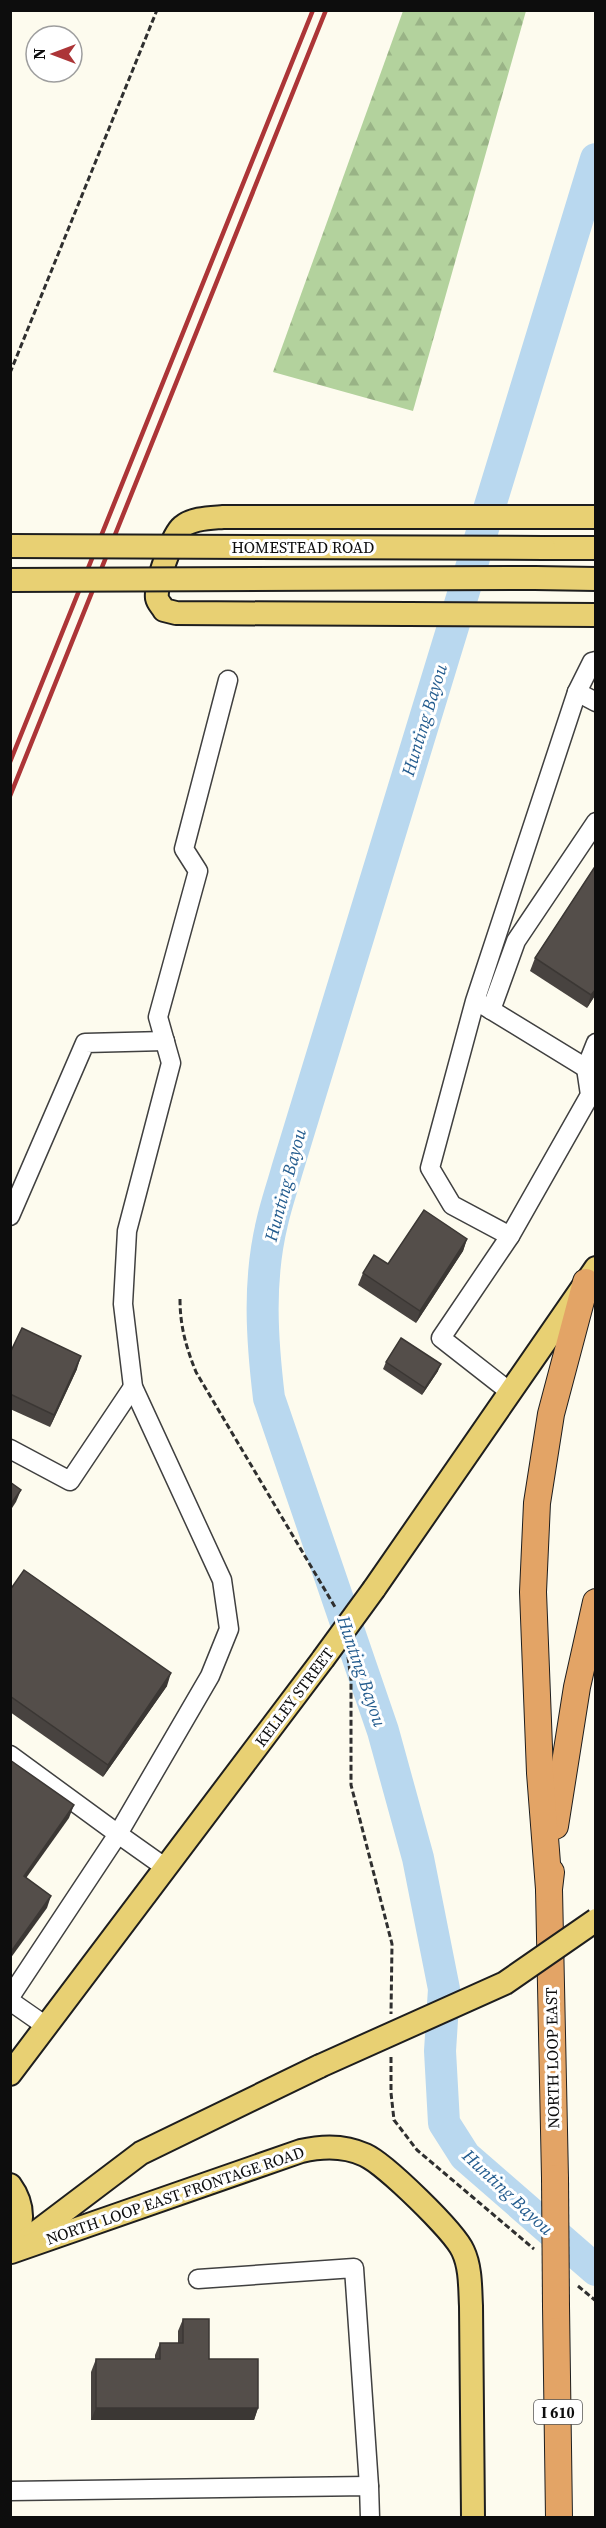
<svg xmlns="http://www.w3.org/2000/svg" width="606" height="2528" font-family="'Source Serif 4',serif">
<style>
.forest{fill:url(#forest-firs)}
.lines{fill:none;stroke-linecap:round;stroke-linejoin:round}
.river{stroke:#b9d8ef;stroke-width:32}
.minor-casing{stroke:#404040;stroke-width:21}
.major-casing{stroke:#1e1e1e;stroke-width:26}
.highway-casing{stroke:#1e1e1e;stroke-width:28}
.path{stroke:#2f2f2f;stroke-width:3;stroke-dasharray:6 3;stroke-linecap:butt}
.minor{stroke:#fff;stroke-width:18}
.major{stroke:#e8d073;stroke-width:22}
.highway{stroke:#e3a466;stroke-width:26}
.rail{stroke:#ac3537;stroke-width:4.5}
.major-bridge-casing{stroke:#1e1e1e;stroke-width:26;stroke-linecap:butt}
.highway-bridge-casing{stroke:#1e1e1e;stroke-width:28;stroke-linecap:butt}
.major-bridge{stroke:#e8d073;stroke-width:22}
.highway-bridge{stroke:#e3a466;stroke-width:26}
.wall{fill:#484340}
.shaded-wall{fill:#3b3734}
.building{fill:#544e4a;stroke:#3b3734;stroke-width:1.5}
.labels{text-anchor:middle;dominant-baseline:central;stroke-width:6;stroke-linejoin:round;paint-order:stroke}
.shield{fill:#fff;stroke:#565656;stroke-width:1.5}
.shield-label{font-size:15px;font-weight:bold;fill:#0d0d0d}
.street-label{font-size:16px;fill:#0d0d0d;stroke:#fff}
.water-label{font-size:18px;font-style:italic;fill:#255d8f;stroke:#fff}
</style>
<defs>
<pattern id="forest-firs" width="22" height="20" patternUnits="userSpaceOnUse" patternTransform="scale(1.5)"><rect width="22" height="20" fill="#b3d29d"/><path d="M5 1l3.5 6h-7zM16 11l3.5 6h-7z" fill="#99b386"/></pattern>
</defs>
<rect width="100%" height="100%" fill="#fdfbee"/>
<path class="forest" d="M403,11H526L413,411L273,372Z"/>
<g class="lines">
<path class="river" d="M596,159L287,1170C282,1188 276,1205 272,1223C258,1281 262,1340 269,1398L383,1731L418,1858L444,1989L440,2051L444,2123L465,2156L596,2270"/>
<g class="minor-casing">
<g id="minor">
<path d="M596,661L592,662L577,692L475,1001L430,1168L452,1205L510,1236L590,1095L586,1068L596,1043"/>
<path d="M577,692L596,702"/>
<path d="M483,1005L586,1068"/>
<path d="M491,1010L516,941L596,822"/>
<path d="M10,1216L85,1043L165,1041"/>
<path d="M510,1236L441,1338L510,1392"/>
<path d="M10,1449L70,1481L133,1387"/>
<path d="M10,1755L118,1834L210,1676L229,1629L222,1580L133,1387L123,1304L127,1231L171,1063L158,1017L198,871L184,849L228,680"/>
<path d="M10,1997L118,1834L166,1868"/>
<path d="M10,2001L46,2026"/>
<path d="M198,2279L354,2268L369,2486"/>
<path d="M10,2491L369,2486L370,2518"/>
</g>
</g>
<g class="major-casing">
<g id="major">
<path d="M596,517H223C211,518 192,518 182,527C172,535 155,586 157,598C158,603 162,606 164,610L176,613L596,615"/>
<path d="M544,548H596"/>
<path d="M535,578L596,579"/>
<path d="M374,1589L596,1268"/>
<path d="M10,2074L323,1659"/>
<path d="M10,2185C26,2207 23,2227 11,2250"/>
<path d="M26,2240L141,2153L320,2066"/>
<path d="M11,2252L301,2151C322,2146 344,2145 365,2155C385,2164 454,2231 463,2251C471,2268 470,2289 471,2306L473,2518"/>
</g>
</g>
<g class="highway-casing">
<g id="highway">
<path d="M555,1826L577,1687L596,1602"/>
<path d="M551,1872L549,1889L555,2178"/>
<path d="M549,1889L540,1773L533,1592L537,1503L551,1414L586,1282"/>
<path d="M556,2306L559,2518"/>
</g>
</g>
<g class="path">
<path d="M10,373L157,10"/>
<path d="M180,1299C180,1326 186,1347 196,1372L335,1607"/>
<path d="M348,1657L351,1680V1785L392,1944L391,2014"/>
<path d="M391,2057V2093L394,2120L417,2150L534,2249"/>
<path d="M578,2286L596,2301"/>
</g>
<use href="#minor" class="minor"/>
<use href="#major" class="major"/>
<use href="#highway" class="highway"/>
<g class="rail">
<path d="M10,762L313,10"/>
<path d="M10,796L326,10"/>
</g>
<g class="major-bridge-casing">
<g id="major-bridge">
<path d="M10,546L544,548"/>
<path d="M10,580L535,578"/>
<path d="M323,1659L374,1589"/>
<path d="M320,2066L505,1983L596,1920"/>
</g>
</g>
<g class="highway-bridge-casing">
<path id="highway-bridge" d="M555,2178L556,2306"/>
</g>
<use href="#major-bridge" class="major-bridge"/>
<use href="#highway-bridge" class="highway-bridge"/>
</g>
<g class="wall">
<path d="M596,865V994L587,1008L530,971L535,958Z"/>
<path d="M467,1239L463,1251L416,1323L358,1285L363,1273Z"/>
<path d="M10,1353L77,1369L50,1427L10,1409Z"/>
<path d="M386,1362L438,1371L422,1395L383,1369Z"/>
<path d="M10,1590L167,1686L103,1777L10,1712Z"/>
<path d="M183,2319L209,2359L258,2408L254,2420H91V2372L96,2359H155V2355L160,2343H178V2331Z"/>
</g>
<g class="shaded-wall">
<path d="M596,989V994L587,1008L591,995Z"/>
<path d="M467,1239L463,1251L416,1323L420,1311Z"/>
<path d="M81,1356L77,1369L50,1427L54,1415Z"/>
<path d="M441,1364L438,1371L422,1395L425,1388Z"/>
<path d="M21,1490L16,1502L10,1511V1505Z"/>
<path d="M171,1673L167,1686L103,1777L108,1765Z"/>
<path d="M74,1805L69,1818L19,1888L24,1876Z"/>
<path d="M51,1896L47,1908L10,1959V1953Z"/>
<path d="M96,2408H258L254,2420H91Z"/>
</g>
<g class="building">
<path d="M596,865V989L591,995L535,958Z"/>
<path d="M424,1210L467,1239L420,1311L363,1273L374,1255L388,1264Z"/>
<path d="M22,1328L81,1356L54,1415L10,1394V1353Z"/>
<path d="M401,1338L441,1364L425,1388L386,1362Z"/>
<path d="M10,1482L21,1490L10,1505Z"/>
<path d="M24,1570L171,1673L108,1765L10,1696V1590Z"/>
<path d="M10,1760L74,1805L24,1876L51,1896L10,1953Z"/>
<path d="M183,2319H209V2359H258V2408H96V2359H160V2343H183Z"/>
</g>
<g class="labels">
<rect class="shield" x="534" y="2400" width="48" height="24" rx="4.5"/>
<g class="shield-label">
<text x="558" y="2412">I 610</text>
</g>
<g class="street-label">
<text x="303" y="547">HOMESTEAD ROAD</text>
<text transform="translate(294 1697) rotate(-53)">KELLEY STREET</text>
<text transform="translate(552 2058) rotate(-91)">NORTH LOOP EAST</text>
<text transform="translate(175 2195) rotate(-19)">NORTH LOOP EAST FRONTAGE ROAD</text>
</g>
<g class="water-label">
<text transform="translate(424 720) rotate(-73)">Hunting Bayou</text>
<text transform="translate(285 1185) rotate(-75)">Hunting Bayou</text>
<text transform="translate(362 1671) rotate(71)">Hunting Bayou</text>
<text transform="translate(508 2192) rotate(43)">Hunting Bayou</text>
</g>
</g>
<rect width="606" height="2528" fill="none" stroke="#0d0d0d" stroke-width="24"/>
<g transform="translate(54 54) rotate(270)"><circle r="28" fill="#ffffff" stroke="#9e9e9e" stroke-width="1.5"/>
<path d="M0-4.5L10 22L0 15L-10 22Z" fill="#ac3537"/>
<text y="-9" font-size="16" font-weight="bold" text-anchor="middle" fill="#0d0d0d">N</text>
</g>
</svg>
